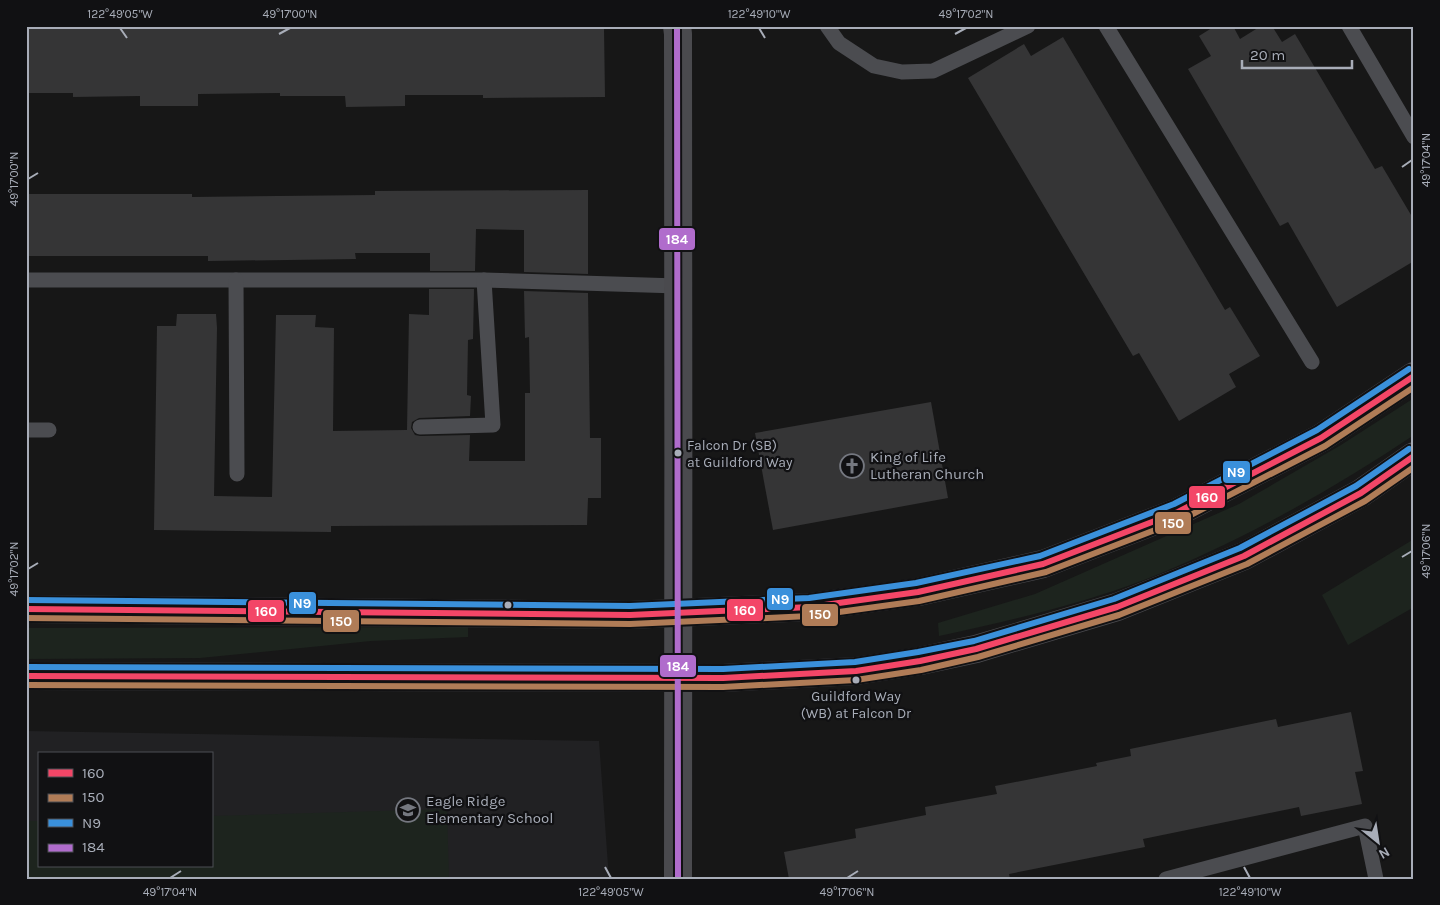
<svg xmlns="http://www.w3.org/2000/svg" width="1440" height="905" font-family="Karla,sans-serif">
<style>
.built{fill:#212123;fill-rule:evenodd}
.green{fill:#1d241e}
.building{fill:#353536}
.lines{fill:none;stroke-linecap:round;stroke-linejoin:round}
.lane{stroke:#4b4c50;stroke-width:15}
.secondary{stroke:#4a4a4e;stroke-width:28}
.bus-1-casing{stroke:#111113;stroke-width:10}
.bus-2-casing{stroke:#111113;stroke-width:10}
.bus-3-casing{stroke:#111113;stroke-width:10}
.bus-4-casing{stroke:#111113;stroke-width:10}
.bus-1{stroke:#f34667;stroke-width:6}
.bus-2{stroke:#b07c57;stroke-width:6}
.bus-3{stroke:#3a90db;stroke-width:6}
.bus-4{stroke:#b06ccc;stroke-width:6}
.ticks{fill:none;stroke:#a8adb8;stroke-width:2}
.bus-dot{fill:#a8adb8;stroke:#111113;stroke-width:2}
.labels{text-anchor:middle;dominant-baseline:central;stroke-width:4.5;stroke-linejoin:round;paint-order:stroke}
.bus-label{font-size:14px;fill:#a8adb8;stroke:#111113;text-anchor:start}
.poi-label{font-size:15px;fill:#a8adb8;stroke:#111113;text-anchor:start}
.line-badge{stroke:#111113;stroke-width:2}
.badge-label{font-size:14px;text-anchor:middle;font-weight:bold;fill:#fff}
.neatline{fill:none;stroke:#a8adb8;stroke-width:2}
.ticks-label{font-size:12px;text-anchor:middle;fill:#a8adb8}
</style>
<rect width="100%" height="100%" fill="#171717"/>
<path class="built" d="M26,731L599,741L609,879H26ZM39,754H211V866H39Z"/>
<g class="green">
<path d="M1414,398V435C1329,492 1239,542 1144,580C1078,605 1008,621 939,636L938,623L1035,594L1239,504L1341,445Z"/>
<path d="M1414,539V607L1348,645L1322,595Z"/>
<path d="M463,627H468V637L371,641L200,658L26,659V628Z"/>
<path d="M447,809L449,879H26V821H39V866H211V816Z"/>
</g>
<g class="building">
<path d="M26,26L604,28L605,97L483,98V95H405V106L346,107L345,96H280V93L198,94V106H140V96L73,97V93H26Z"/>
<path d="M1215,26H1233L1240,39L1261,26H1272L1282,42L1295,34L1375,169L1382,166L1414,220V261L1337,307L1288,222L1280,226L1188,69L1211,56L1199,36Z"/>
<path d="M1063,37L1225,310L1230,307L1260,356L1229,374L1236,387L1179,421L1139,353L1133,356L968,78L1024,44L1031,56Z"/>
<path d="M588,190V274L524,272V230L476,229L475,271H430V253H355L356,259L208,261V256H26V194H192V197L375,195V191Z"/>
<path d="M429,289H474L473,339L468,340L467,395L471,396L470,416L419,418L412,422L411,428L415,435L420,436L470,435L469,461H525V393H530L529,337L525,338L524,291L588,293L590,438H601V498H588L587,525L331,526V532L154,530L157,326H176L177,314H216L217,328L214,496L272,497L276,315H316L315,327L334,328L333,431L407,430L409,314L429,315Z"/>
<path d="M931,402L948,498L773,530L755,433Z"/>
<path d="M1351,712L1363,771L1355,772L1362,804L1301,816L1299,807L1143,839L1145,847L1009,874L1010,879H789L784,852L856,838L855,829L926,815L925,807L997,794L995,786L1097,766L1096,763L1131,756L1130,749L1276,719L1278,727Z"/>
</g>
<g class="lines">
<g class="lane">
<path d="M827,26L839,43L874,66L902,72L933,71L1028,26"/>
<path d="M1106,26L1312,362"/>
<path d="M1349,26L1414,137"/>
<path d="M26,280H484L678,286"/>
<path d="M236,280L237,474"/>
<path d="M420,427L493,425L484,280"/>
<path d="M26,430H49"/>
<path d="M1166,879L1365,826L1376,879"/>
</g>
<g class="secondary">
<path d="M677,26L678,34C678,316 679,597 678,879"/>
<path d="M26,609L630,615L810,607L918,592L1043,564L1178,512L1321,438L1414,376"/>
<path d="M26,676L723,678L856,671L920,661L976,649L1117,607L1244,556L1361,493L1414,456"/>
</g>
<g class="bus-1-casing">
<g id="bus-1">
<path d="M26,609L630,615L810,607L918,592L1043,564L1178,512L1321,438L1414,376"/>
<path d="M26,676L723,678L856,671L920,661L976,649L1117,607L1244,556L1361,493L1414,456"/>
</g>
</g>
<g class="bus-2-casing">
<g id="bus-2">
<path d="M26,618L630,624L810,616L919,601L1046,572L1181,520L1325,446L1414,387"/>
<path d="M26,685L723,687L856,680L921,670L978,657L1119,615L1247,564L1365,501L1414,467"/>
</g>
</g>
<g class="bus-3-casing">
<g id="bus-3">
<path d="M26,600L630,606L809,598L916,583L1040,556L1174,504L1317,430L1409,369"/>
<path d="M26,667L723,669L855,662L918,652L974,641L1114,599L1240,548L1356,486L1409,449"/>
</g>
</g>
<g class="bus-4-casing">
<path id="bus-4" d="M677,26L678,879"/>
</g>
<use href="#bus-1" class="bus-1"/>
<use href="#bus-2" class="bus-2"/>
<use href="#bus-3" class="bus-3"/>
<use href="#bus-4" class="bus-4"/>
</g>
<path class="ticks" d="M120,28L127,38M759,28L765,38M279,34L290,28M955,34L966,28M1402,167L1412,160M28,179L38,173M1402,557L1412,551M28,569L38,563M605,867L611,878M1244,867L1250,878M170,878L181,871M847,878L858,871"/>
<defs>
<g id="church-ring" transform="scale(1.25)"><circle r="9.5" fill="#111113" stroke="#757880" stroke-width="1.5"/><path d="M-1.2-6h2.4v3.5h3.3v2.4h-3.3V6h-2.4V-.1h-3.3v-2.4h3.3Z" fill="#757880"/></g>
<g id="school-ring" transform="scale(1.25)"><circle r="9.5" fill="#111113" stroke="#757880" stroke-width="1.5"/><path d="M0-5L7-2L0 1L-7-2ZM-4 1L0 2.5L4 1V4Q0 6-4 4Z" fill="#757880"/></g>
</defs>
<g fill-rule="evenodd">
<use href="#church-ring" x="852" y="466"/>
<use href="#school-ring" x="408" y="810"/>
</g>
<g class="bus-dot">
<circle cx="678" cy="453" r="4.5"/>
<circle cx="508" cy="605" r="4.5"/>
<circle cx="856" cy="680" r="4.5"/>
</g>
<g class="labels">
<g class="bus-label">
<text x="687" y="445">Falcon Dr (SB)<tspan x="687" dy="17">at Guildford Way</tspan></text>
<text x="856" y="696" text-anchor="middle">Guildford Way<tspan x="856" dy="17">(WB) at Falcon Dr</tspan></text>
</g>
<g class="poi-label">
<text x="870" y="457">King of Life<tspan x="870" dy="17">Lutheran Church</tspan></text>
<text x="426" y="801">Eagle Ridge<tspan x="426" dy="17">Elementary School</tspan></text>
</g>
</g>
<g class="line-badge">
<rect x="658" y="227" width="38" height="24" rx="5" fill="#b06ccc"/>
<rect x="1222" y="460" width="29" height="24" rx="5" fill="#3a90db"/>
<rect x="1188" y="485" width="38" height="24" rx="5" fill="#f34667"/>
<rect x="1154" y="511" width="38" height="24" rx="5" fill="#b07c57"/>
<rect x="766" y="587" width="28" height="24" rx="5" fill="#3a90db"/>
<rect x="288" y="591" width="29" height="24" rx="5" fill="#3a90db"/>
<rect x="726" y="598" width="38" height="24" rx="5" fill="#f34667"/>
<rect x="247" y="599" width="38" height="24" rx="5" fill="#f34667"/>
<rect x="801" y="603" width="38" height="24" rx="5" fill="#b07c57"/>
<rect x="322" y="609" width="38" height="24" rx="5" fill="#b07c57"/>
<rect x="659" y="654" width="38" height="24" rx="5" fill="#b06ccc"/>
</g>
<g class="badge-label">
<text x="677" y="244">184</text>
<text x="1236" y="477">N9</text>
<text x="1207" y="502">160</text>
<text x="1173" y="528">150</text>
<text x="780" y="604">N9</text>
<text x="302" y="608">N9</text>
<text x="745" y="615">160</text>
<text x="266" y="616">160</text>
<text x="820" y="619">150</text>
<text x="341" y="626">150</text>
<text x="678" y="671">184</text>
</g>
<rect width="1440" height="905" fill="none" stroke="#111113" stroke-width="55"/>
<rect x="38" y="752" width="175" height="115" fill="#111113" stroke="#4d4f55"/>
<rect x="48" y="769" width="25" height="8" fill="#f34667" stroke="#4d4f55"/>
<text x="82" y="778" font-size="15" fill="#a8adb8">160</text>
<rect x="48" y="794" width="25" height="8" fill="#b07c57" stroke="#4d4f55"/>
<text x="82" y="802" font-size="15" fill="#a8adb8">150</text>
<rect x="48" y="819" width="25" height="8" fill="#3a90db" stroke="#4d4f55"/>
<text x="82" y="828" font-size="15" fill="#a8adb8">N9</text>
<rect x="48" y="844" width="25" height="8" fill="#b06ccc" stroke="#4d4f55"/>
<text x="82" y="852" font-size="15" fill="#a8adb8">184</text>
<g transform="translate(1378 842) rotate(150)" stroke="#111113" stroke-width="4" paint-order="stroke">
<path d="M0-4L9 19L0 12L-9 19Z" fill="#a8adb8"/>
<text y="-8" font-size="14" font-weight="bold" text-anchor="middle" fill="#a8adb8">N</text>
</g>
<path d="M1242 60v8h110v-8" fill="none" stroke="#a8adb8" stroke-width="2.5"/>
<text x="1250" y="60" font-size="15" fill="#a8adb8" stroke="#111113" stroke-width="4" paint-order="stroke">20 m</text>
<rect x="28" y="28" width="1384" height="850" class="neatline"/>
<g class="ticks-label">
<text x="120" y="18">122°49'05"W</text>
<text x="290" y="18">49°17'00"N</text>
<text x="759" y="18">122°49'10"W</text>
<text x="966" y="18">49°17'02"N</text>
<text transform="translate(1426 160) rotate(-90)" y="4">49°17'04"N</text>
<text transform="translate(14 179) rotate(-90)" y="4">49°17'00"N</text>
<text transform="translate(1426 551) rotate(-90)" y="4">49°17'06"N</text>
<text transform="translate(14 569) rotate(-90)" y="4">49°17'02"N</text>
<text x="170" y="896">49°17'04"N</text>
<text x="611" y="896">122°49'05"W</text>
<text x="847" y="896">49°17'06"N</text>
<text x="1250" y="896">122°49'10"W</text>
</g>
</svg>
